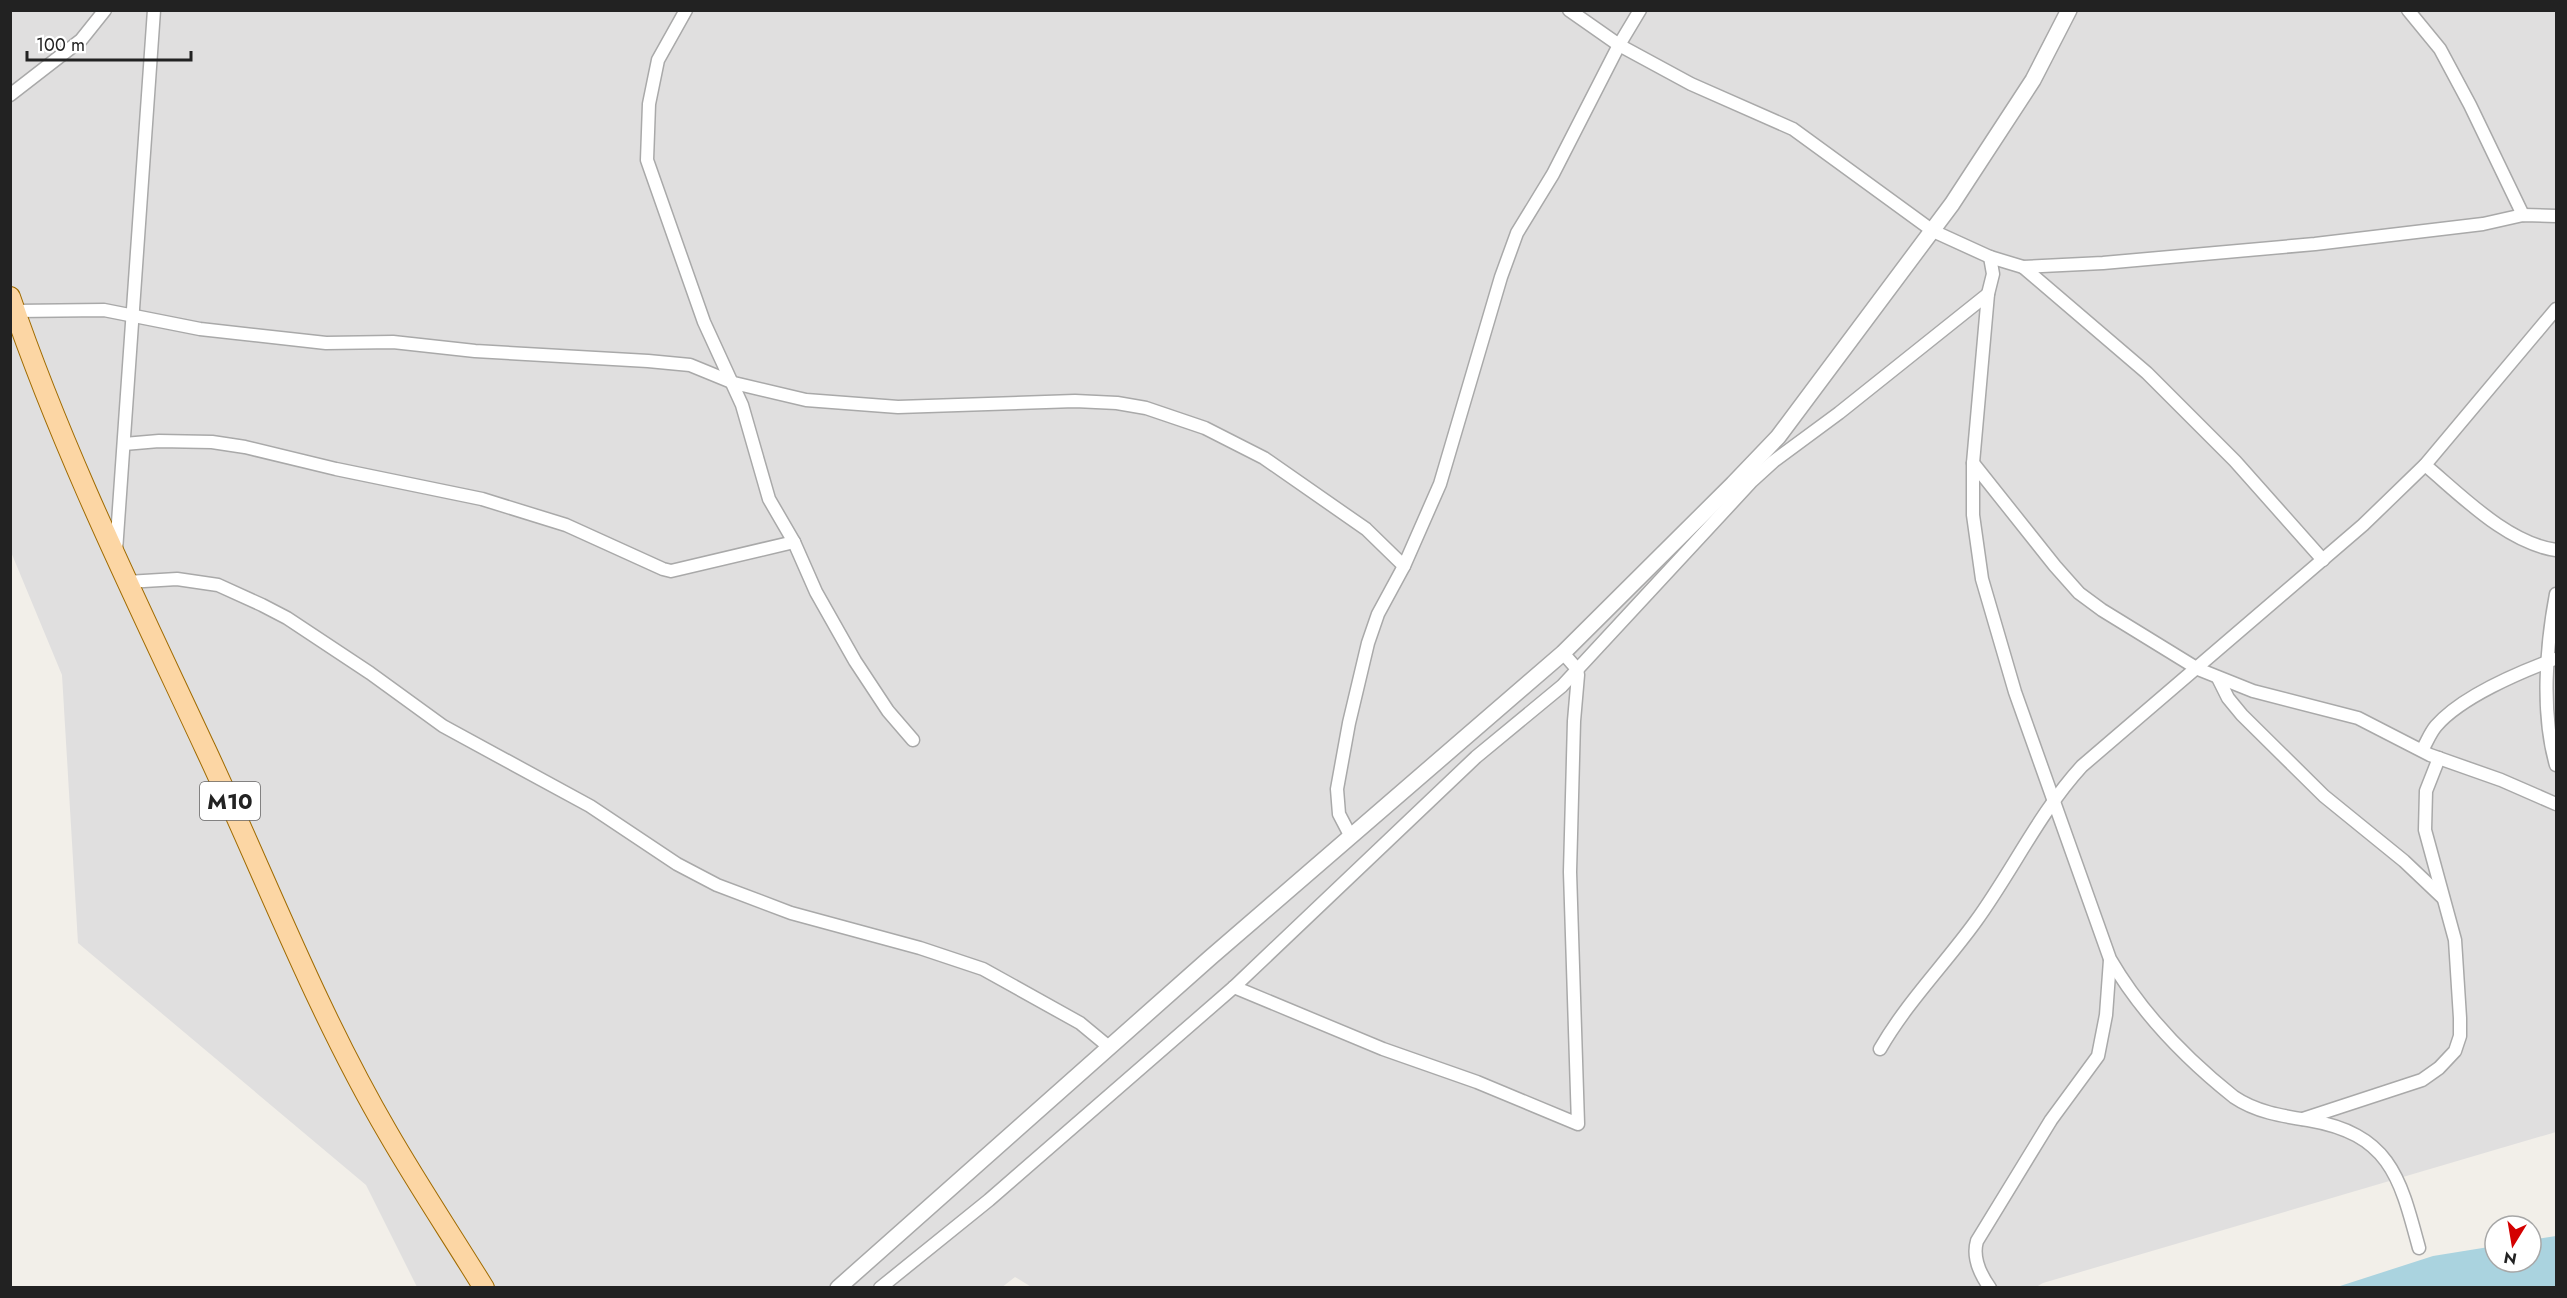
<svg xmlns="http://www.w3.org/2000/svg" width="2567" height="1298" font-family="Jost,sans-serif">
<style>
.residential{fill:#e0dfdf}
.water{fill:#aad3df}
.lines{fill:none;stroke-linecap:round;stroke-linejoin:round}
.minor-casing{stroke:#a9a9a9;stroke-width:15}
.tertiary-casing{stroke:#a9a9a9;stroke-width:18}
.primary-casing{stroke:#a06b00;stroke-width:22}
.minor{stroke:#fff;stroke-width:12}
.tertiary{stroke:#fff;stroke-width:15}
.primary{stroke:#fcd6a4;stroke-width:20}
.labels{text-anchor:middle;dominant-baseline:central;stroke-width:6;stroke-linejoin:round;paint-order:stroke}
.shield{fill:#fff;stroke:#646464;stroke-width:1.5}
.shield-label{font-size:22px;font-weight:bold;fill:#222}
</style>
<rect width="100%" height="100%" fill="#f2efe9"/>
<path class="residential" d="M10,11H2556V1132L2043,1283L2036,1287L1033,1288L1015,1277L1001,1288L417,1287L366,1185L78,943L62,675L11,552Z"/>
<path class="water" d="M2556,1236V1287H2337L2433,1256L2495,1246V1262H2531V1240Z"/>
<g class="lines">
<g class="minor-casing">
<g id="minor">
<path d="M686,10L658,60L649,104L647,160L704,322L742,405L769,499L794,542L816,592L855,661L888,711L913,740"/>
<path d="M1569,10L1619,45L1691,84L1793,129L1933,231L1990,257L2023,267L2103,263L2315,244L2483,224L2523,215L2556,216"/>
<path d="M2408,10L2440,49L2470,105L2523,215"/>
<path d="M10,95L81,40L105,10"/>
<path d="M1990,257L1993,274L1988,294L1973,463V515L1982,579L2015,692L2110,959C2142,1014 2185,1058 2234,1097C2256,1112 2282,1116 2308,1120C2390,1134 2400,1177 2419,1248"/>
<path d="M2023,267L2147,373L2235,461L2323,560"/>
<path d="M15,311L104,310L200,329L326,343L393,342L475,351L648,361L690,365L734,383L806,400L898,407L1075,401L1117,403L1146,408L1205,428L1264,458L1366,529L1404,566"/>
<path d="M124,444L159,441L212,442L245,447L336,469L482,499L566,525L663,569L671,571L794,542"/>
<path d="M1973,463L2055,566L2079,593L2102,610L2198,669L2253,691L2358,718L2430,755L2501,780L2556,804"/>
<path d="M2425,465C2462,496 2507,543 2556,550"/>
<path d="M116,551L154,10"/>
<path d="M127,582L177,579L218,585L262,605L287,618L370,673L443,726L590,806L677,864L717,885L791,913L920,948L983,969L1080,1023L1109,1047"/>
<path d="M2556,594C2546,647 2541,713 2556,765"/>
<path d="M2218,678L2228,698L2242,715L2324,796L2404,861L2443,898"/>
<path d="M2422,750C2427,742 2430,733 2436,726C2461,697 2520,672 2555,659"/>
<path d="M1351,837L1339,814L1337,789L1349,723L1368,643L1378,614L1404,566L1440,484L1501,277L1517,233L1553,174L1619,45L1640,10"/>
<path d="M1234,987L1383,1049L1477,1082L1578,1124L1570,872L1574,721L1578,675L1577,669L1563,653"/>
<path d="M1880,1049C1907,1002 1945,964 1976,921C2013,870 2039,813 2082,766L2363,525L2425,465L2556,309"/>
<path d="M2303,1119L2422,1080L2439,1068L2455,1051L2460,1036V1018L2455,940L2425,830L2426,791L2439,758"/>
<path d="M880,1288L989,1200L1234,987L1476,757L1562,686L1752,481L1774,461L1839,413L1988,294"/>
<path d="M1990,1288C1980,1274 1972,1258 1977,1241L2051,1120L2098,1056L2106,1015L2110,960"/>
</g>
</g>
<g class="tertiary-casing">
<path id="tertiary" d="M838,1288L1211,957L1563,653L1733,484L1778,437L1952,204L2033,80L2069,10"/>
</g>
<g class="primary-casing">
<path id="primary" d="M10,297C63,452 136,600 205,748C265,876 316,1010 388,1133C418,1185 452,1236 484,1288"/>
</g>
<use href="#minor" class="minor"/>
<use href="#tertiary" class="tertiary"/>
<use href="#primary" class="primary"/>
</g>
<g class="labels">
<rect class="shield" x="200" y="782" width="60" height="38" rx="4.5"/>
<g class="shield-label">
<text x="230" y="801">M10</text>
</g>
</g>
<rect width="2567" height="1298" fill="none" stroke="#222222" stroke-width="24"/>
<g transform="translate(2513 1244) rotate(191)"><circle r="28" fill="#ffffff" stroke="#a7a7a7" stroke-width="1.5"/>
<path d="M0-4.5L10 22L0 15L-10 22Z" fill="#d40000"/>
<text y="-9" font-size="16" font-weight="bold" text-anchor="middle" fill="#222222">N</text>
</g>
<path d="M27 51v9h164v-9" fill="none" stroke="#222222" stroke-width="3"/>
<text x="36" y="51" font-size="18" fill="#222222" stroke="#ffffff" stroke-width="4.5" paint-order="stroke">100 m</text>
</svg>
